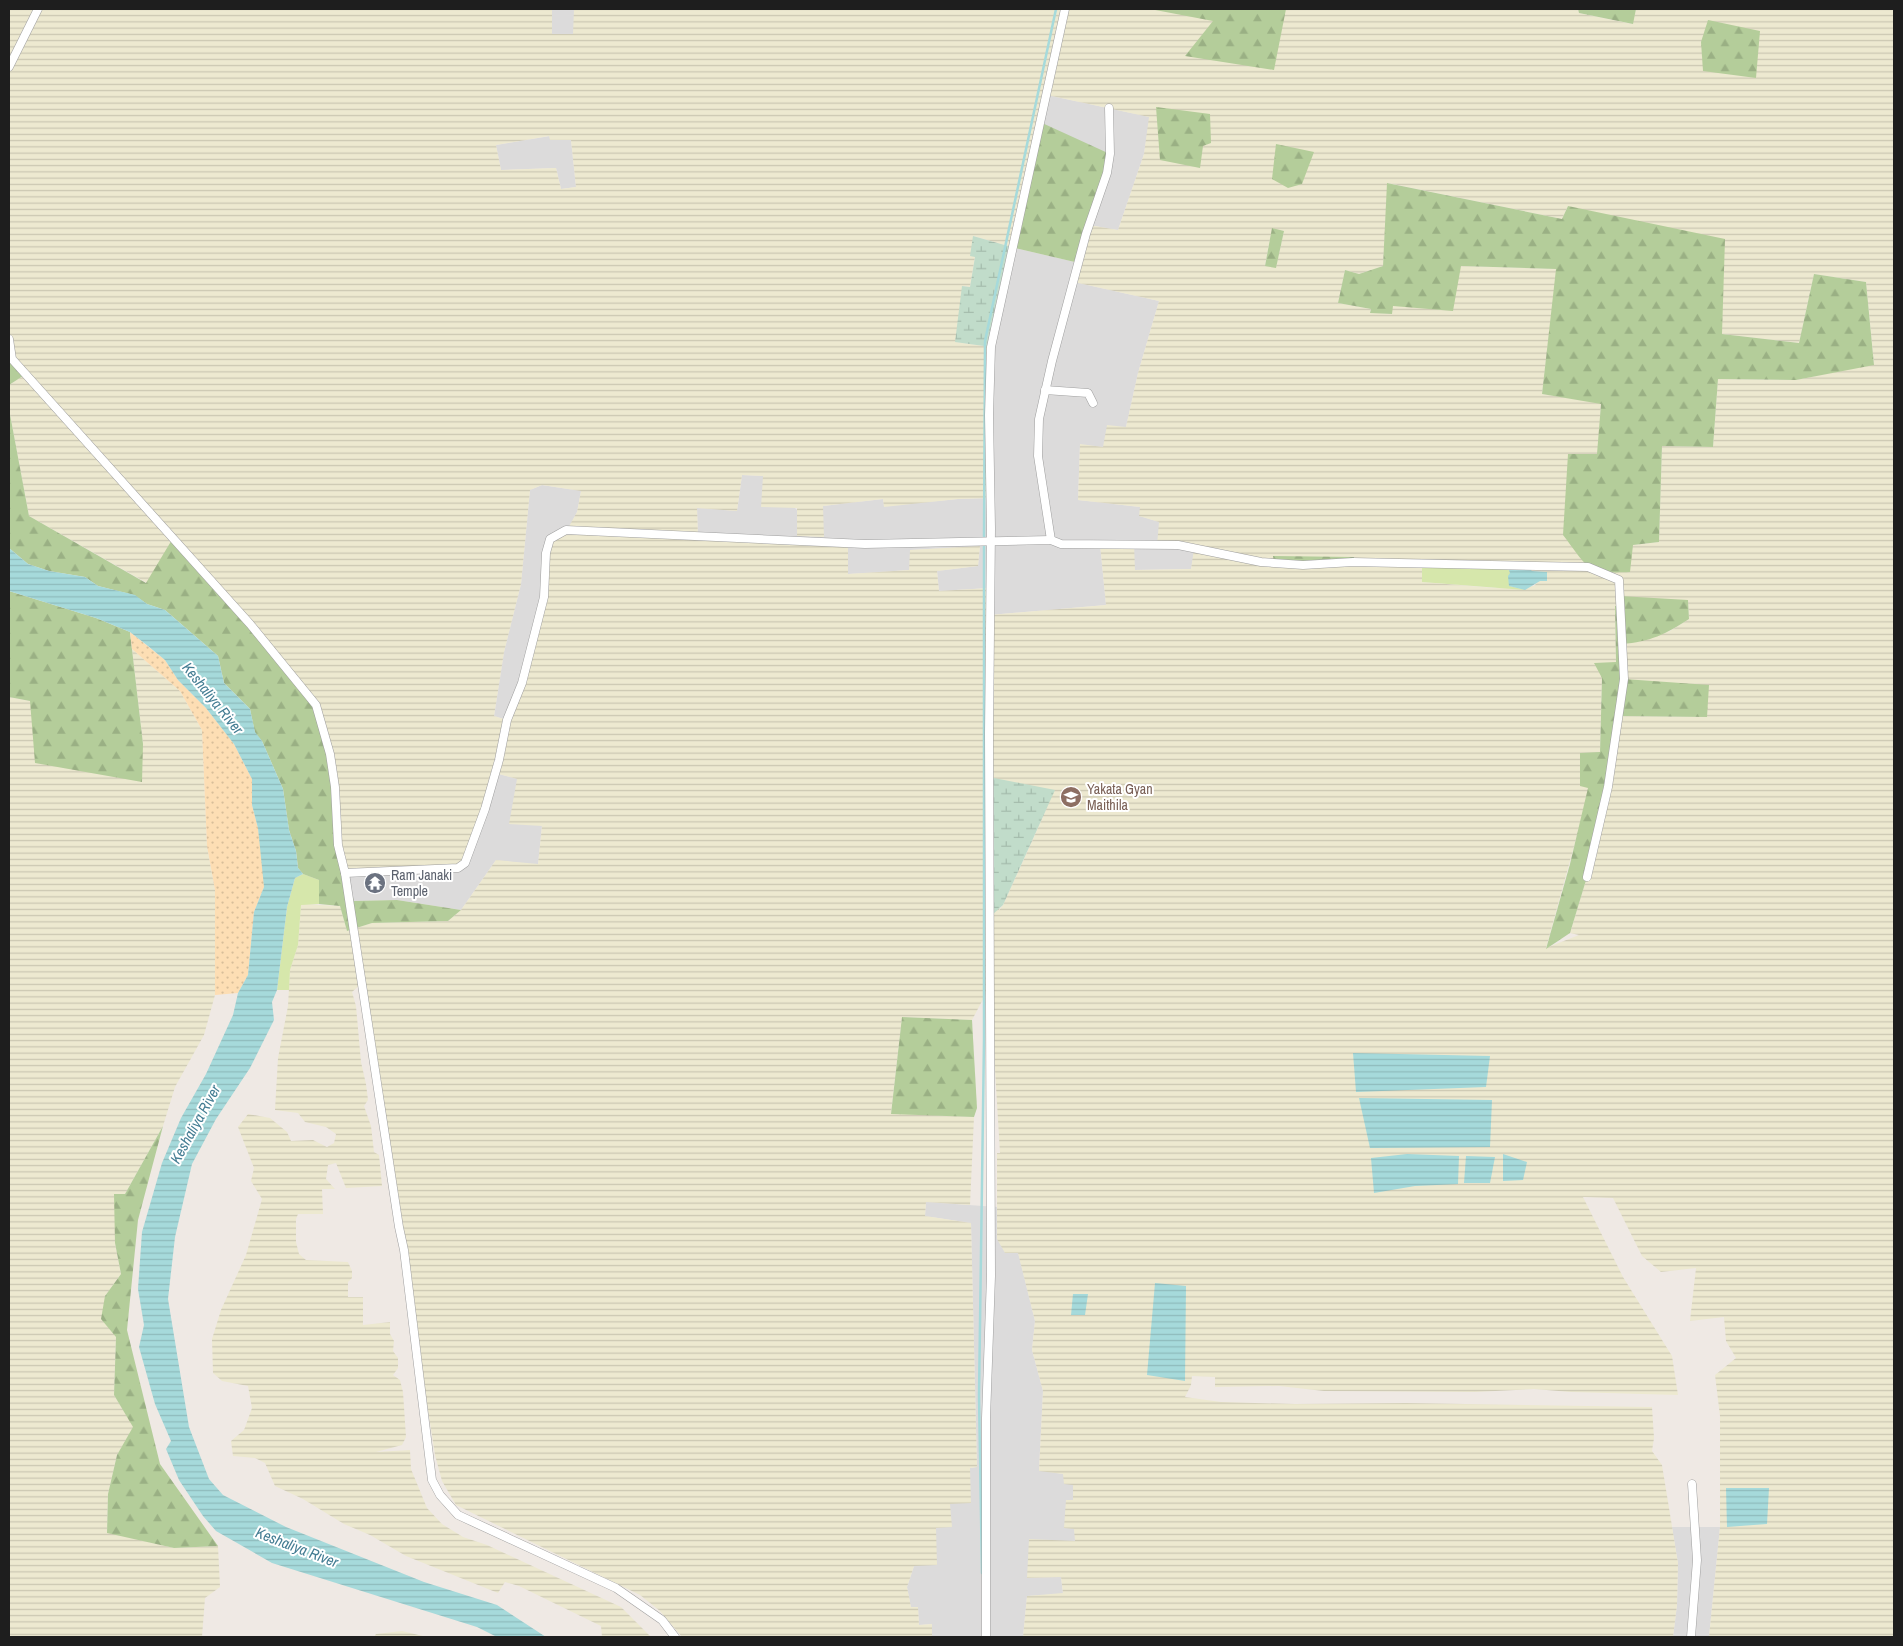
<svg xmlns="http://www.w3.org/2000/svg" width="1903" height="1646" font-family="'Archivo Narrow',sans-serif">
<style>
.residential{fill:#dcdbdb}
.farmland{fill:url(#farmland-rules);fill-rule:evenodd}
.grass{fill:#d6e7ab}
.forest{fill:url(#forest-firs)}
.wetland{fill:url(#wetland-marsh)}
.sand{fill:url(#sand-dots)}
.water{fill:url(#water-rules)}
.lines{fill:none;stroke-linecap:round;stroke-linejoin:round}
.stream{stroke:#a6dadb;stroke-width:2.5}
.minor-casing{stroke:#9f9f9f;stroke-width:9}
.minor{stroke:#fff;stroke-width:8}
.labels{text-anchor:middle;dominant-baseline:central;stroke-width:4;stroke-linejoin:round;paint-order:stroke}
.education-label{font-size:14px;fill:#785e54;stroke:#fff;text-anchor:start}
.worship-label{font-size:14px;fill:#5b616d;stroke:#fff;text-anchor:start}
.water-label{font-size:15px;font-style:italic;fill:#447d93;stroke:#fff}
</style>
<defs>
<pattern id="farmland-rules" width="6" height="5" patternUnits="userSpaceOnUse" patternTransform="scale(1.25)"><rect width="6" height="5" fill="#ede9d0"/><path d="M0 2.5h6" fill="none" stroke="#cbc7b2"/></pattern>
<pattern id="forest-firs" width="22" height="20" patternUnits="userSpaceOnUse" patternTransform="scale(1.25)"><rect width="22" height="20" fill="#b4cd9a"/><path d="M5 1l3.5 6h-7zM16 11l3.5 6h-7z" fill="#9ab084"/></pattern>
<pattern id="wetland-marsh" width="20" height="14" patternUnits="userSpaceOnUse" patternTransform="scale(1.25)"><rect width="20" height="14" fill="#c1dcca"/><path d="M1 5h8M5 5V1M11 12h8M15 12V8" fill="none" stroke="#a5bcad"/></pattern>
<pattern id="sand-dots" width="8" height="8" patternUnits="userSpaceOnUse" patternTransform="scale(1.25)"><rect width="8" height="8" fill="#fddeb4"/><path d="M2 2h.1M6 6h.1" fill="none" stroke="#d8be9a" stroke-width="1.8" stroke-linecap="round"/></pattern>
<pattern id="water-rules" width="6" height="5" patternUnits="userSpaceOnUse" patternTransform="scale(1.25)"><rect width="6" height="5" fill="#a6dadb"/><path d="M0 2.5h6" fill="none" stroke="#8ebbbc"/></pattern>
</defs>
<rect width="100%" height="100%" fill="#efe9e4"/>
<g class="residential">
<rect x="552" y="9" width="22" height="25"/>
<path d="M1047,95L1150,117L1144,154L1118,230L1089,225L1040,122Z"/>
<path d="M550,136V140H571L576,187L561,189L556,168L501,170L496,145Z"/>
<path d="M1015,248L1079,263L1074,282L1159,301L1138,373L1126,427L1103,447L1080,445L1078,500L1140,507V516L1159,522L1195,548L1191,569L1134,570L1100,544L1106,605L990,615L989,588L939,591L937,571L978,566L980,546L911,550L910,570L848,574L698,537L697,508L737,511L742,475L763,476L823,536V506L883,499L884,506L958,499L990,498L991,347Z"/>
<path d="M542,485L581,491L577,512L545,575L536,625L507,720L494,716L504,652L521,584L530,490Z"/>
<path d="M495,773L517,779L542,825L538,865L496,860L461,910L397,900L354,901L345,873Z"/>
<path d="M926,1202L997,1207V1239L1018,1252L1035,1321L1032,1350L1043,1391L1039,1470L1063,1474L1073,1485V1500H1067L1065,1528H1074L1076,1541L1027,1578L1061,1577L1063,1594L1027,1596L1023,1637H932V1624L919,1625L918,1608H911L907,1587L914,1566L970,1468L977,1467L971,1223L925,1216Z"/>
<path d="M1672,1527H1720L1709,1637H1673L1677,1605L1678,1563Z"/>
</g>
<g class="farmland">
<path d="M9,9H552V34H573L574,9H1578L1579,13L1632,24L1636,9H1894V1637H1709L1720,1527V1416L1715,1375L1736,1358L1726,1341L1724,1317L1690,1321L1696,1268L1661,1272L1642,1256L1613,1198L1583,1197L1623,1277L1672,1356L1678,1395L1571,1392L1534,1389L1475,1392L1324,1391L1279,1386L1215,1387V1377L1192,1376L1191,1385L1185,1397L1221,1402L1295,1404L1406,1403L1652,1407L1654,1438L1652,1451L1662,1465L1678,1563L1677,1605L1673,1637H1023L1027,1596L1063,1593L1061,1577L1027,1578L1029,1539L1075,1541L1074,1529L1064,1528L1066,1500H1073V1485L1064,1484L1063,1474L1039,1471L1043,1391L1032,1350L1035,1321L1018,1253H1005L997,1239V1153H1000L990,986L972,1020L902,1017L891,1113L974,1117L970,1205L926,1202L925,1216L971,1223L977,1467L970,1468L971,1503L950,1504L952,1527L936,1528L937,1565L914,1566L907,1587L911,1607H918L919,1625L932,1624V1637H682L660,1611L640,1595L456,1505L442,1481L435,1455L362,983L352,992L356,1006L361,1062L366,1084L368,1100L364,1106L371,1126L374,1152L379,1155L382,1186L346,1188L336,1163L328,1165L326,1179L335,1189H322L323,1214H298L296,1219V1242L299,1254L306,1260L348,1262L352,1271V1278L348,1282V1297H363V1325L390,1322V1334L394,1341L393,1351L398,1358V1368L393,1375L400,1380L403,1392L406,1437L402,1445L376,1452L410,1450L411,1469L427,1508L442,1524L463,1537L487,1545L621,1607L651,1637H602L601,1626L519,1586L505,1582L498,1593L406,1556L370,1535L344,1524L303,1499L275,1486L265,1463L255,1458L233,1456L231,1441L244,1430L252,1408L248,1386L222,1381L213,1373L212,1339L221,1310L246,1255L262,1199L251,1181L254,1168L238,1127L248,1114L270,1118L287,1132L291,1141L313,1140L327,1147L334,1143L336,1134L326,1127L305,1122L298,1113L275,1110L278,1058L288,1006L290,970L298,945L301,904L340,906L347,931L372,923L448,921L461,910L496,860L538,864L542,826L509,824L517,779L495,773L476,835L458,868L345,873L173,539L147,583L29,516L9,409V385L26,374L12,359L9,339ZM1047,95L1149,117L1144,154L1118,230L1089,225L1074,282L1159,301L1138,373L1126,427L1107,425L1103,447L1080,444L1078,500L1140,507L1139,516L1159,522L1157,545L1194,549L1191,569L1135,570L1134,544H1100L1106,605L990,615V588L939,591L937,571L978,566L980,546L910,550L909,570L848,574V543L698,537L697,508L737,511L742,475L763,476L761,507L797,508V536L824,537L823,506L883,499L884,507L958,499L991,498V347L956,342L963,286L970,287L975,257L973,236L1015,248ZM549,136L550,140H571L576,187L561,189L556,168L501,170L496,145ZM1388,183L1562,219L1568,206L1722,334L1799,343L1814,274L1866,282L1874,364L1796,380L1718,379L1713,447L1662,446L1659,542L1633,545L1568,454H1598L1601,403L1542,394L1557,269L1461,266L1392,306L1391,314L1370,312L1371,309L1338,303L1345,270L1359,274L1383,266ZM1272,229L1284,231L1276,267L1265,265ZM542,485L581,491L577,512L567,530L550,539L536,625L507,720L494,716L504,652L521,584L530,490ZM1532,571L1547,572L1534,586L1495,588L1422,582ZM1688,600L1689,619L1670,631L1622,644L1624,679L1707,717L1618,716L1587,877L1570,933L1579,935L1546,948L1600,752L1602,678L1616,662L1615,606ZM1048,806L1003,905L998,912Z"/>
<path d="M132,649L180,691L202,730L207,846L215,890V995L204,1035L175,1087L163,1126L125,1194L115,1243L121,1274L105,1296L116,1337L114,1395L134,1427L117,1455L108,1494L107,1532L174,1548L218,1546L220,1587L205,1598L202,1637H9V697L30,701L143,744Z"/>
<path d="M402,1631L427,1637H374L376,1634Z"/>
</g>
<g class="grass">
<path d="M1422,564L1507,565L1510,573V586L1525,590L1422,582Z"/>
<path d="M303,874L319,880V904L301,905L298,945L290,970L289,990H277L287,907L295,878Z"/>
</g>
<g class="forest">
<path d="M1150,9H1286L1274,70L1185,56L1213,21Z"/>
<path d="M1578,9H1636L1633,24L1579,13Z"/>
<path d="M1708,20L1760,31L1756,78L1703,71L1701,42Z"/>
<path d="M1156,107L1210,114L1211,143L1203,146L1200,168L1160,160Z"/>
<path d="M1040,122L1110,154L1079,263L1015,248Z"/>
<path d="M1276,144L1314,152L1302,184L1288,188L1272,179Z"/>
<path d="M1387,183L1562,219L1568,206L1725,239L1722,334L1799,343L1814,274L1866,282L1874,365L1796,380L1718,379L1713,447L1662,446L1659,542L1633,545L1630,572C1586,574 1589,569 1563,535L1568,454H1597L1601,404L1542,394L1556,269L1461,266L1453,311L1393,306L1392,314L1370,313L1371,309L1338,303L1345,270L1359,274L1383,266Z"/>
<path d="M1272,228L1284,231L1276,268L1265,266Z"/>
<path d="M9,339L12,359L26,374L9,385Z"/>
<path d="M9,409L29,516L146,583L173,538L316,705L330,754L345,873L354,901L397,900L461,910L448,921L372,923L347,931L340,906L319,904V880L303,874L298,868L296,851L289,830L283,789L262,741L255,733L250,709L224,683L218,656L165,610L147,604L134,595L98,586L85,577L49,571L28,564L9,548Z"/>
<path d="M1273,556L1354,557L1353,562L1274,563Z"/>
<path d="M9,591L96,618L130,632L143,744L142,782L35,763L30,701L9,697Z"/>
<path d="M1620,596L1688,600L1689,619C1666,634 1650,642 1622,644L1624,679L1709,685L1707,717L1618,716L1587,877L1570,933L1546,949L1570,864L1588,788L1580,786V753L1600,752L1602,678L1594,663L1616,662L1615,606H1620Z"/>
<path d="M902,1017L972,1020L977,1108L974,1117L891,1114Z"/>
<path d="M163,1126L138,1220L127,1330L160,1464L218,1546L174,1548L107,1533L108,1494L117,1455L133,1427L114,1395L116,1337L101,1319L105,1296L121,1274L115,1243L114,1194H125Z"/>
</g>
<g class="wetland">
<path d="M973,236L1015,248L991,347L955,342L962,286L970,287L975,257L970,256Z"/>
<path d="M989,777L1055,790L1003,905L991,916Z"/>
</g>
<path class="sand" d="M130,632L165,660L178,680L206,708L234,744L252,779V805L258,828L264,867V887L254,912L248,975L238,993L215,995V890L207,846L202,730L180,691L132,649Z"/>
<g class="water">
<path d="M9,548L28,564L49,571L85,577L98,586L135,595L147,604L165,610L218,656L224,683L250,709L255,732L262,741L283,789L289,830L296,851L298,868L303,874L295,878L287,907L277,990L272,1002L274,1020L250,1068L216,1119L192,1164L175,1237L168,1299L189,1427L209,1479L223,1495L286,1527L424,1582L497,1605L546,1637H497L477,1627L272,1563L216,1531L203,1516L179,1480L166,1449L171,1441L155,1404L139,1347L144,1325L138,1289L142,1232L162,1163L181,1118L206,1074L233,1015L238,993L248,975L254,912L264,887L258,828L252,805V779L234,744L206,708L178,680L165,660L148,646L130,632L96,618L9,591Z"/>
<path d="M1507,565L1527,566L1532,571L1547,572V581H1540L1525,590L1509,586L1508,576L1510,573Z"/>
<path d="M1353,1053L1490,1056L1486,1087L1356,1092Z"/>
<path d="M1359,1098L1492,1100L1490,1147L1370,1148Z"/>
<path d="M1407,1154L1459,1156L1458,1184L1415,1186L1374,1193L1371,1158Z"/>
<path d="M1503,1154L1527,1162L1523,1180L1503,1181Z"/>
<path d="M1466,1156L1495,1157L1490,1183H1464Z"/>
<path d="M1155,1283L1186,1286L1185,1381L1147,1375Z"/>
<path d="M1073,1294H1088L1085,1315H1071Z"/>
<path d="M1726,1488H1769L1767,1524L1727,1527Z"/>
</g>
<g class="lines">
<g class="stream">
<path d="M984,538L985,341L1056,9"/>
<path d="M982,1573L979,1396L984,1040V544"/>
</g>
<g class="minor-casing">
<g id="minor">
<path d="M9,67L38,9"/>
<path d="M9,339L12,359L250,624L316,705L330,754L335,787L338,845L345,873L399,1227L404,1250L432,1480L440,1495L458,1515L616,1588L662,1620L675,1637"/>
<path d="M1045,390L1088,393L1093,403"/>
<path d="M1051,540L1038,456L1039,419L1052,361L1086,234L1107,173L1110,154L1109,108"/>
<path d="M345,873L458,868L465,863L485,809L499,760L507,720L522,683L544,597L546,553L550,539L566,530L865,544L1051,540L1061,544L1178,545L1261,562L1303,565L1353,562L1588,567L1619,580L1624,679L1608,787L1587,877"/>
<path d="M986,1637V1418L991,1276L989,733L991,528L989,415L991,347L1065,9"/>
<path d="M1691,1637L1697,1560L1692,1484"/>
</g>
</g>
<use href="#minor" class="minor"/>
</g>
<defs>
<g id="school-disc" transform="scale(1.125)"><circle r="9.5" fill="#8d6e63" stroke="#fff"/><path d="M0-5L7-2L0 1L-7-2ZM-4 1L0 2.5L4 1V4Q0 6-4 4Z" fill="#fff"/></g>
<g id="temple-disc" transform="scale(1.125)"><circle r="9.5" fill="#6b7280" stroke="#fff"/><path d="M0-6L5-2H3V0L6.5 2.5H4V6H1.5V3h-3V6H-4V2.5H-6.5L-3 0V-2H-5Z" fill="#fff"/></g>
</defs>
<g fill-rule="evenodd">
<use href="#school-disc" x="1071" y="797"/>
<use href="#temple-disc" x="375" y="883"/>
</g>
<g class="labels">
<g class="education-label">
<text x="1087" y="789">Yakata Gyan<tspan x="1087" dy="16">Maithila</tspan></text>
</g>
<g class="worship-label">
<text x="391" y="875">Ram Janaki<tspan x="391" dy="16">Temple</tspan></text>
</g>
<g class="water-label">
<text transform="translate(213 698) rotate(51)">Keshaliya River</text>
<text transform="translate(195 1124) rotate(-61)">Keshaliya River</text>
<text transform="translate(297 1547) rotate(21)">Keshaliya River</text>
</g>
</g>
<rect width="1903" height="1646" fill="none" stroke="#1e1e1e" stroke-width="20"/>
</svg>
